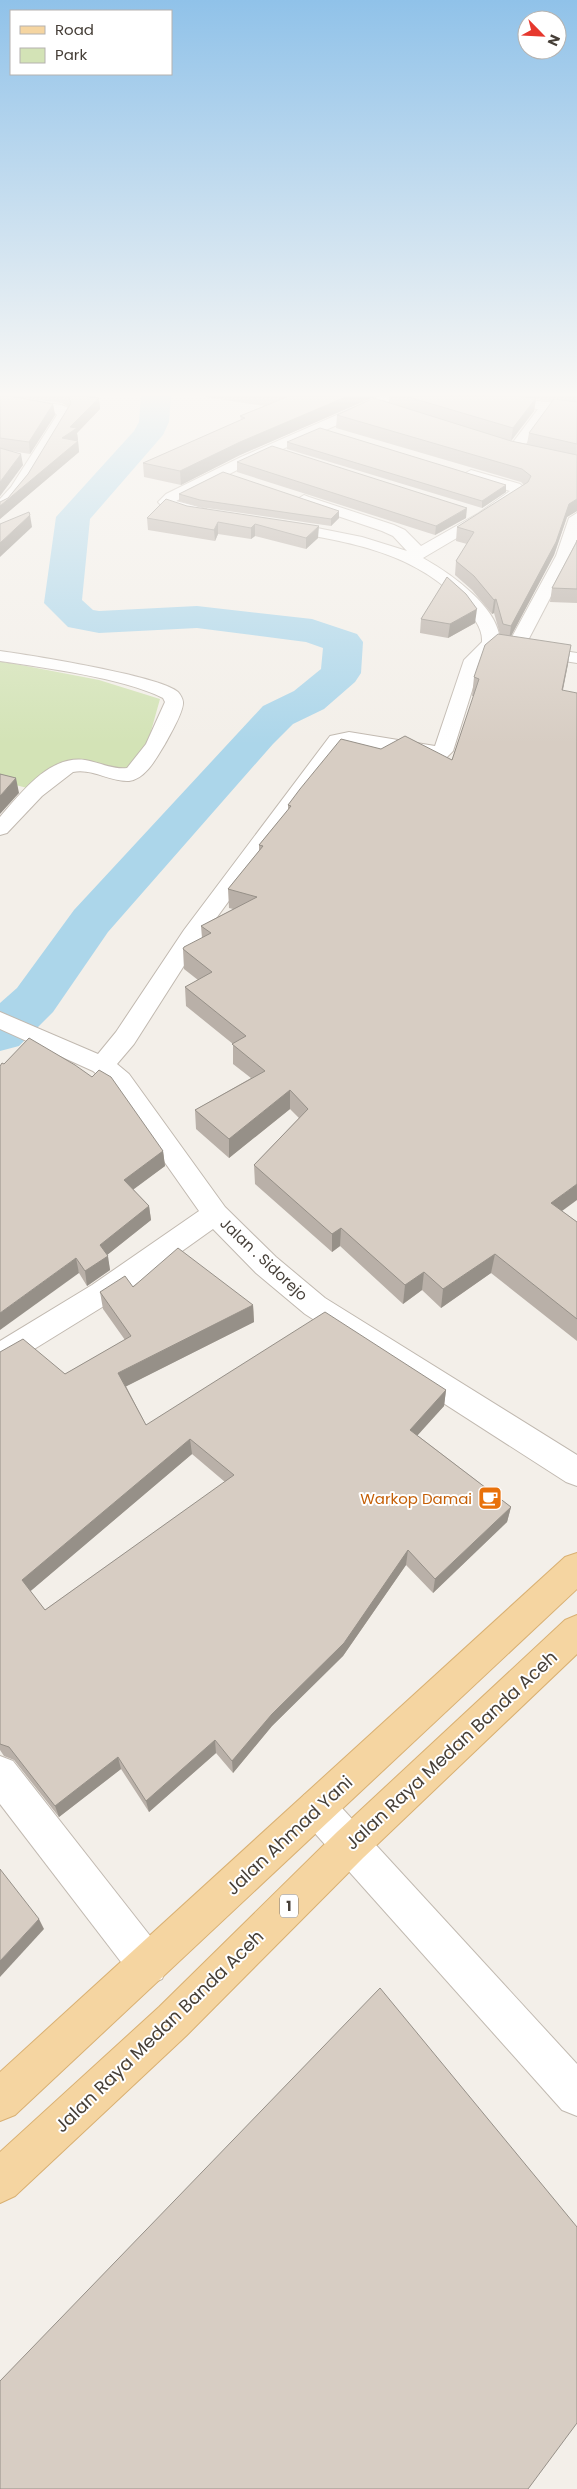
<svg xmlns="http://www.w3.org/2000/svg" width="577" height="2489" font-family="Poppins,sans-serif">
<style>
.green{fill:#d3e3b6}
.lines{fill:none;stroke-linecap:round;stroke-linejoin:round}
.river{fill:#acd6ea;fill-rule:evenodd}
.street-casing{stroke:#c1b9b0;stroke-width:2}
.primary-casing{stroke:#d9b072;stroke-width:2}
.street{fill:#fff;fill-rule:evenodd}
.primary{fill:#f5d5a1;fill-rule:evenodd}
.wall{fill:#b9b0a8;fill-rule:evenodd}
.shaded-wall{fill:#969088}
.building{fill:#d7cdc3;stroke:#969088;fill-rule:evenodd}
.labels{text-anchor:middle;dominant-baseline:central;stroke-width:4;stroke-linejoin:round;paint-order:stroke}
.shield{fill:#fff;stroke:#7e7974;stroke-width:1}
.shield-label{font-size:14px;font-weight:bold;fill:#463f38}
.street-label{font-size:15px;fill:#463f38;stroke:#fff}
.food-label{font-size:15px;fill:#c56008;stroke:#fff;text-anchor:end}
.near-street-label{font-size:18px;fill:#463f38;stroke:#fff}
</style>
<rect width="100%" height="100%" fill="#f3efe9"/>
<path class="green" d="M0,661L99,680L160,699L146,749L128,774L72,760L35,790L0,781Z"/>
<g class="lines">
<path class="river" d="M141,396H171L169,422L163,435L90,519L82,600L93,610L99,611L197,606L312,619L357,634L363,642L361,673L355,682L324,709L293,724L273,744L108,932L53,1012L19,1046L0,1051V1003L17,988L74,910L263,706L294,691L321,669L323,648L306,642L197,628L99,633L68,627L44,603L56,517L134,431L139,422Z"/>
<g class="street-casing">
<g id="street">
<path d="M0,396L61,405L67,407L71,415C59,435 20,508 0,513V499L11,487L57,415L54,412L0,403Z"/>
<path d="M380,396H398L396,399L251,463L176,501L206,509L209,512L206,515C194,518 167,513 158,502L166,494L241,457Z"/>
<path d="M444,396H488L577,405V413L551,410L520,452L515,453L508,449L538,409L451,400Z"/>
<path d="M471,470L520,484L528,491L489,519L423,558C450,573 502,609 500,644L481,662L453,751L447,757L440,759L349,744L343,745L201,939L134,1044L117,1064L129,1074L225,1207L276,1257L325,1298L577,1455V1486L566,1482L305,1314L256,1273L213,1229L112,1301L10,1364L0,1368V1341L92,1285L199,1211L111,1086L93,1071L0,1029V1012L98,1054L116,1032L184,930L330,736L349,732L435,746L464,660L482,642C483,628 473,617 464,606C419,553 348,541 282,531L274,526L282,521L362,537L407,551L393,536L382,531L299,503L296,500L304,495L309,497L394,525L405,530L421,546L479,513L510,491L466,477L464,474Z"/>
<path d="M577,513V541L572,556L524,648L521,652H509L506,648L556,556L569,518Z"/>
<path d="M532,646L577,653V663L526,655L523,651L526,647Z"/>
<path d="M0,651C29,655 161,676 178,692C180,694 183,699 183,702C184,711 170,735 165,744C157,757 146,779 129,781C110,782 92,768 73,772L42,796L7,833L0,835V817C21,793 49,755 85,760C98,762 114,770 127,768L146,744L165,702L163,698C123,678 46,668 0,661Z"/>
<path d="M0,1756L13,1761L162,1951L168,1965L162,1979L148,1985L134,1979L0,1804Z"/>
<path d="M317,1790L330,1795L577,2064V2116L562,2110L304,1821L299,1808L304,1795Z"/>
</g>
</g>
<g class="primary-casing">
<g id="primary">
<path d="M577,1553V1589L15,2115L0,2121V2072L565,1557Z"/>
<path d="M577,1615V1654L363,1858L187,2035L15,2196L0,2203V2152L159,2007L337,1832L565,1620Z"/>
</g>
</g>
<use href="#street" class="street"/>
<use href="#primary" class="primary"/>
</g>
<g class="wall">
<path d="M0,396H96L95,397L99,398L100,409L77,433L78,440H77L78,441L79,452L0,519V502L8,498L28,474L69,407L62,403L14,397L53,404L55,415L30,454L5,450L23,465L0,496Z"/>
<path d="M205,396H376L240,455L181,485L144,477L143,463L241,420L240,416L265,406L205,397Z"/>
<path d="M389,396H577V511L567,517L554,555L511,636L568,664L563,690L562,1211L577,1222V1341L491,1273L441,1308L422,1290L403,1304L340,1246L332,1252L255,1184L254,1165L299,1118L290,1109L229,1158L196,1129L195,1110L251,1078L233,1064V1044L186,1006L185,987L198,980L184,969L183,949L202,938L201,926L233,909L229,908L228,889L259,851V845L288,810V805L381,749L452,760L474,696H472L474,677L500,634L494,613L492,614L472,590L455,575L456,561L467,544L456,541L457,527L524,485L521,482L336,428L337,415L389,403ZM536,399L552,401L529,433L527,444L511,441L534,411Z"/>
<path d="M287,442L506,492L482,508L287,449Z"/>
<path d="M237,462L466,518L435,535L237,472Z"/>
<path d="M179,494L339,511V518L331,526L200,507L179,501Z"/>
<path d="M187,506L318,538L306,549L255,536L251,539L218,534L215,541L148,530L147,518Z"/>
<path d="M577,540V603L550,602L552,588Z"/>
<path d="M421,619L475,623L448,638L420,633Z"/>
<path d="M4,1064L163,1151L165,1166L133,1189L149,1206L151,1220L107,1255L110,1270L87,1286L79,1273Z"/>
<path d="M133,1287L253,1305L254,1322L126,1386L146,1425L446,1390L444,1406L417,1435L511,1507L507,1522L433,1593L406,1565L343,1656L272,1726L233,1773L216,1753L149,1812L121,1769L59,1817L14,1760L4,1756L0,1750V1352L65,1374L125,1340L103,1309L100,1292ZM192,1454L225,1482L45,1610L30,1591Z"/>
</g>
<g class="shaded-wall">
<path d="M348,396H376L240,455L181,485L180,471L240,442Z"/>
<path d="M99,398L100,409L77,433L78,440L63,450L62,438L70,427Z"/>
<path d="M536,398L534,411L511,441L513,428Z"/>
<path d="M53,404L55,415L30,454L29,442Z"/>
<path d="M78,441L79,452L0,519V506Z"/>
<path d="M21,454L23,465L0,496V482Z"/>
<path d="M506,485V492L482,508V501Z"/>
<path d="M577,499V511L567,517L554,555L509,640L511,626L569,504Z"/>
<path d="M467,508L466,518L435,535L436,526Z"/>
<path d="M339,511V518L331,526V519Z"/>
<path d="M30,515L32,527L0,557V543Z"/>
<path d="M218,522V534L215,541L214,530Z"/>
<path d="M255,524V536L251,539V528Z"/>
<path d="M319,526L318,538L306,549V538Z"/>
<path d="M496,599L494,613L492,614L494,600Z"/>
<path d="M477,609L475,623L448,638L450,624Z"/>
<path d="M571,645L568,664L559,708L562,690Z"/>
<path d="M16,778L19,793L0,814V796Z"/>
<path d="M290,1090V1109L229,1158V1139Z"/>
<path d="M163,1151L165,1166L126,1195L124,1180Z"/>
<path d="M577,1184V1200L547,1222L551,1203Z"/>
<path d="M149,1206L151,1220L102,1259L100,1245Z"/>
<path d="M341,1228L340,1246L332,1252V1234Z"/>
<path d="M495,1254L491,1273L441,1308L443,1289Z"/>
<path d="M108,1256L110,1270L87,1286L85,1271Z"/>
<path d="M76,1258L79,1273L0,1330V1313Z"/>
<path d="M424,1272L422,1290L403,1304L405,1285Z"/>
<path d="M253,1305L254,1322L121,1389L118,1373Z"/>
<path d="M446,1390L444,1406L408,1446L410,1430Z"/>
<path d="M190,1439L192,1454L26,1595L22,1580Z"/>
<path d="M511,1507L507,1522L433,1593L435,1579Z"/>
<path d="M408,1550L406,1565L343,1656L272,1726L233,1773L232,1761Z"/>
<path d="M215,1740L216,1753L149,1812L146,1801Z"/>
<path d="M118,1757L121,1769L59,1817L55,1806Z"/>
<path d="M39,1919L44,1929L0,1977V1961Z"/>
</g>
<g class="building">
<path d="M0,396H9L53,404L29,442L0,438Z"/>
<path d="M68,396H82L99,398L70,427L77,428L62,438L78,441L0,506V502L8,498L28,474L71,403Z"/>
<path d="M278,396H348L240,442L180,471L143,463L245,418L240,416L287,397Z"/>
<path d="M405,396H514L536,398L513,428Z"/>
<path d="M374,398L511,441L577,455V499L569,504L556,542L511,626L503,624L496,599L494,600L474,576L456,561L474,532L457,527L528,482L531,476L522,469L337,415Z"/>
<path d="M554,399L577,402V444L529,433Z"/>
<path d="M320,428L506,485L482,501L287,442Z"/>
<path d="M272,446L467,508L436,526L237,462Z"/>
<path d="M0,448L21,454L0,482Z"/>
<path d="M223,472L339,511L331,519L200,500L179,494Z"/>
<path d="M166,499L187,506L319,526L306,538L255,524L251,528L218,522L214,530L147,518Z"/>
<path d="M29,512L30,515L0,543V524Z"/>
<path d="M577,540V589L552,588L576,543Z"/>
<path d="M447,577L466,594L477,609L450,624L421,619Z"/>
<path d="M498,634L571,645L562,690L577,693V1184L551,1203L577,1222V1319L495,1254L443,1289L424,1272L405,1285L341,1228L332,1234L254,1165L308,1109L290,1090L229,1139L195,1110L265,1071L232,1044L246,1036L185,987L212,972L183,949L184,947L211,933L201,926L257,897L228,889L263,846L259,845L291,806L288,805L300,789L341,739L381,749L405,736L452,760L479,679L474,677L485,645Z"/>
<path d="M0,774L16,778L0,796Z"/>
<path d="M29,1038L75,1065L92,1077L99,1070L111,1077L163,1151L124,1180L149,1206L100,1245L108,1256L85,1271L76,1258L0,1313V1066L2,1063L4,1064Z"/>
<path d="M178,1248L253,1305L118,1373L146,1425L325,1312L446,1390L410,1430L511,1507L435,1579L408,1550L344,1643L272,1714L232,1761L215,1740L146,1801L118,1757L55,1806L9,1747L0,1744V1352L23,1339L65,1374L131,1336L100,1292L125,1276L133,1287ZM190,1439L234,1475L45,1610L22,1580Z"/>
<path d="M0,1869L39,1919L0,1961Z"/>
<path d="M380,1988L577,2227V2423L528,2489H0V2381Z"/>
</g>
<linearGradient id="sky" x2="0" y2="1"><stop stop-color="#90c2e9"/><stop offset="0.53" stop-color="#faf8f5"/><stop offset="1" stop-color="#faf8f5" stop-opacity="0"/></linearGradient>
<rect width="577" height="744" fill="url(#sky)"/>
<defs>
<g id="cafe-square" transform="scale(1.25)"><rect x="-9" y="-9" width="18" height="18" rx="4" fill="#e8710a" stroke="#fff"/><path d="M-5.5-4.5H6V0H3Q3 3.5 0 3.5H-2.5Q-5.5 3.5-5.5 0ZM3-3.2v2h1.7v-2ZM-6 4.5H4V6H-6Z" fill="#fff"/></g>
</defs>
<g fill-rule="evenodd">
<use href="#cafe-square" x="490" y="1498"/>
</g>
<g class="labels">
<rect class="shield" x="280" y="1894.5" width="18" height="23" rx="4"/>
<g class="shield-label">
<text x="289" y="1906">1</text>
</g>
<g class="street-label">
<text transform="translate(264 1259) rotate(43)">Jalan . Sidorejo</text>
</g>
<g class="food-label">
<text x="472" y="1498">Warkop Damai</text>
</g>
<g class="near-street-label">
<text transform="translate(451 1750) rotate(-43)">Jalan Raya Medan Banda Aceh</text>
<text transform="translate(289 1835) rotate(-43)">Jalan Ahmad Yani</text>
<text transform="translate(159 2031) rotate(-44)">Jalan Raya Medan Banda Aceh</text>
</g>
</g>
<rect x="10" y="10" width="162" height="65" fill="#ffffff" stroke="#b5b2af"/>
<rect x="20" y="26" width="25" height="8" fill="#f5d5a1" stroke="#b5b2af"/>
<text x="55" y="35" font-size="15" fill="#463f38">Road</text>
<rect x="20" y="48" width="25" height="15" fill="#d3e3b6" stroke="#b5b2af"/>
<text x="55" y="60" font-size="15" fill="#463f38">Park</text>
<g transform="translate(542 35) rotate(114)"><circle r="24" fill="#ffffff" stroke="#b5b2af"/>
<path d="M0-4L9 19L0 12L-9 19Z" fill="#e6382e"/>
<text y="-8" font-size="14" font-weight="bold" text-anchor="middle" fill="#463f38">N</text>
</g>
</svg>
